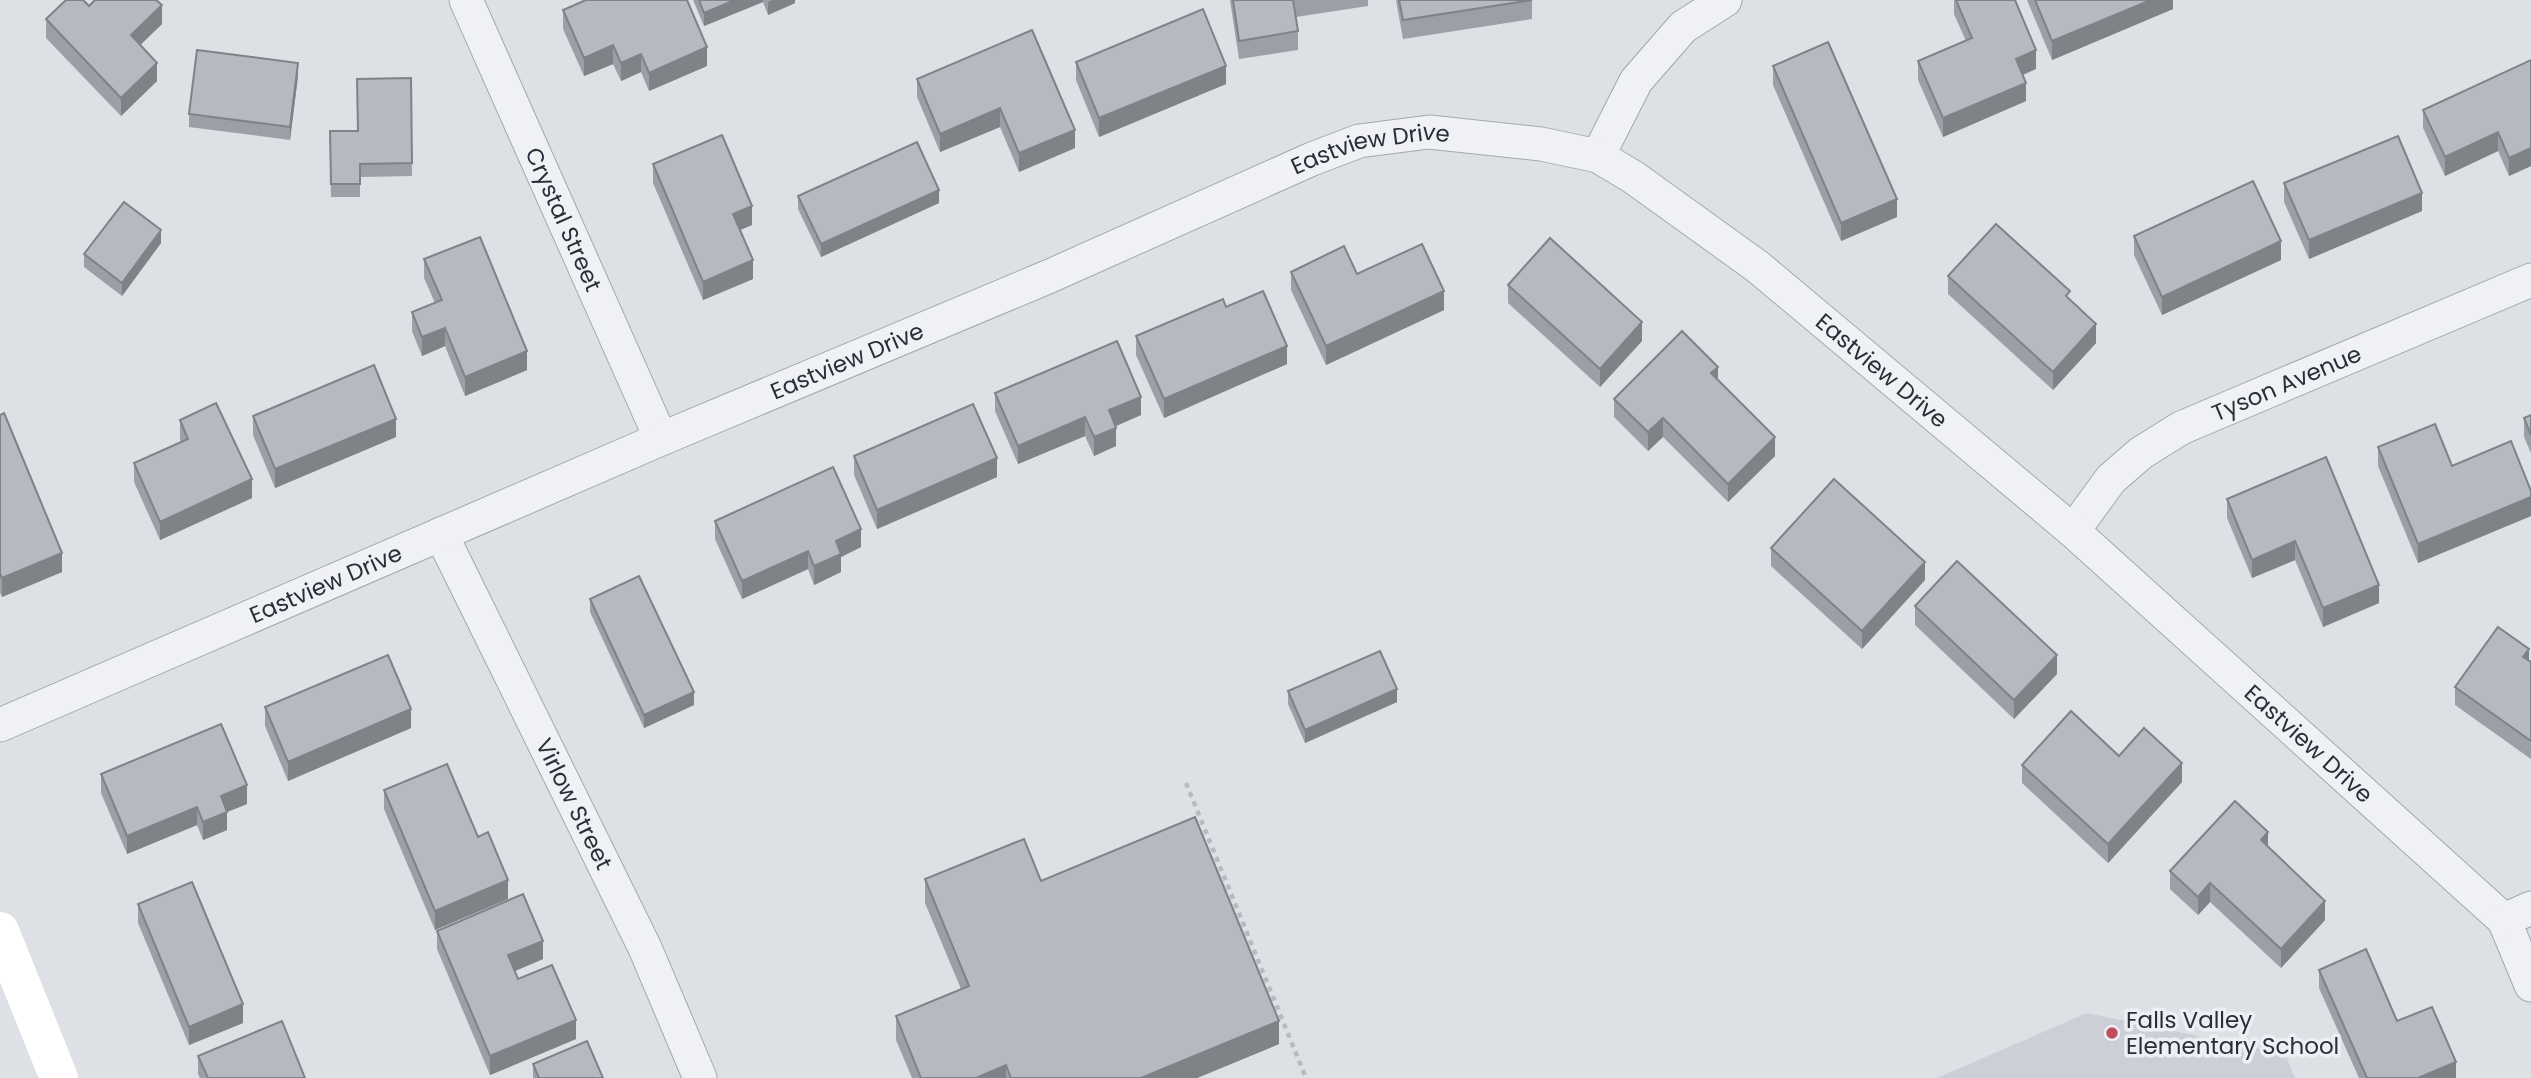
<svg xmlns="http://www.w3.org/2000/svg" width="2531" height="1078" font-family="Poppins,sans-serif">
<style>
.built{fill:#ccd0d6}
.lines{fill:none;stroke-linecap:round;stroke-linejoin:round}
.minor-casing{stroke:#a3a7ae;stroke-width:35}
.path{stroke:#b7bbc0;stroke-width:4.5;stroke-dasharray:5 5;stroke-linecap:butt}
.minor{stroke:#eff1f4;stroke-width:33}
.secondary{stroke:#fff;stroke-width:38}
.wall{fill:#9ca0a6}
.shaded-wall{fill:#7f8287}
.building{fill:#b5bac1;stroke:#7f8287;stroke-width:2}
.poi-dot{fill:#be4e60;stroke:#eceff3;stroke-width:2.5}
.labels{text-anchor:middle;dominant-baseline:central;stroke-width:7;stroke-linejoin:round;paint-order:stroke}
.street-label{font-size:23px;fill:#282f3a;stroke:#eceff3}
.poi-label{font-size:23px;fill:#282f3a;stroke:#eceff3;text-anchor:start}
</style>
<rect width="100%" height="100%" fill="#dde0e5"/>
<path class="built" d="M2087,1013L2285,1054L2295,1078H1937Z"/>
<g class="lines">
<g class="minor-casing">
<g id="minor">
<path id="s1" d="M466,0L661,439"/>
<path d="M1598,156L1636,81L1683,27L1725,0"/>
<path id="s2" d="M2073,531L2111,479L2141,453L2181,428L2531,280"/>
<path id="s3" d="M441,534L645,948L700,1078"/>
<path id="s4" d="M0,725L661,439L1050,276L1312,159L1359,141L1429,132L1541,144L1598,156L1633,177L1758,267L2073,531L2504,920L2531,985"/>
<path d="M2504,920L2531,908"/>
</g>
</g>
<path class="path" d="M1186,783L1306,1078"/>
<use href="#minor" class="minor"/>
<path class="secondary" d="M0,931L59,1078"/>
</g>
<g class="wall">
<path d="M693,0H795V3L768,15L763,2L704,26Z"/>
<path d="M1230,0H1368V6L1296,17L1298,31V50L1239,59Z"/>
<path d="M1396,0H1532V19L1403,39Z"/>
<path d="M1954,0H2015L2036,69L2023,75L2026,101L1943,137L1918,80V61L1966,41L1954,14Z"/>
<path d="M2027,0H2173V9L2052,60Z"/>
<path d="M89,6L162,24L140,45L157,81L121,116L46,38V19Z"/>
<path d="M563,10L707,66L649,91L641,72L621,81L613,64L584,76L563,29Z"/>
<path d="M2531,60V166L2509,176L2498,151L2445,176L2423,128V110Z"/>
<path d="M1076,62L1226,84L1099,137L1076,80Z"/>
<path d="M1773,66L1897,217L1841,241L1773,85Z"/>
<path d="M298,76L290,140L189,127V114Z"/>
<path d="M411,78L412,176L360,177V197H331L330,131H358Z"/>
<path d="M917,79L1075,130V148L1019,172L1000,127L940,152L917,97Z"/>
<path d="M653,164L752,225L740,230L753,279L703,300L653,183Z"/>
<path d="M2284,183L2422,211L2309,259L2284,202Z"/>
<path d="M798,196L939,203L821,257L798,209Z"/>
<path d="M2134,236L2281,260L2162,315L2134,255Z"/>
<path d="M161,243L122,296L84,267V254Z"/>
<path d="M424,259L527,370L465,396L445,346L422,356L412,331V312L435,303L424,278Z"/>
<path d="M1291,272L1357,274L1444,310L1326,365L1291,290Z"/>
<path d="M1948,276L2070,300L2096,343L2053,390L1948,294Z"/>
<path d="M1508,285L1642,341L1600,387L1508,303Z"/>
<path d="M1226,307L1287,364L1164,418L1136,355V336Z"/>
<path d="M1718,380L1775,456L1728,502L1663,437L1648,451L1614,417V399Z"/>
<path d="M995,393L1141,415L1116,426V446L1094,456L1085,436L1018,464L995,411Z"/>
<path d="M0,415L62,572L2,597L0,593Z"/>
<path d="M2531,415V453L2524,437V418Z"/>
<path d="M253,416L396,437L275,488L253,435Z"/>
<path d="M180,420L252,498L160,540L134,482V463L181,442L180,439Z"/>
<path d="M2378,447L2452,466L2531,491V516L2418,563L2378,466Z"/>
<path d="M854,456L997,477L877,529L854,475Z"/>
<path d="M2326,457L2379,603L2323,627L2295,560L2252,578L2227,518V499Z"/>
<path d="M715,521L861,547L841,557V572L814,585L808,569L742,599L715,539Z"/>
<path d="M1771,548L1925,580L1862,649L1771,566Z"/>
<path d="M590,599L694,705L644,728L590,612Z"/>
<path d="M1915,606L2057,674L2014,719L1915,625Z"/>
<path d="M2529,661L2531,662V759L2455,705V687Z"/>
<path d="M1288,691L1397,702L1305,743L1288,704Z"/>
<path d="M265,707L411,728L288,781L265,726Z"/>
<path d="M2119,756L2182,782L2108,863L2022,783V765Z"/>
<path d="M101,774L247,804L227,812V830L203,840L197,825L127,854L101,793Z"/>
<path d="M384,790L478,837L508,899L435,930L384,809Z"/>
<path d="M2268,847L2325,920L2281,968L2210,902L2198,915L2170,889V871Z"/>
<path d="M925,879L1041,881L1279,1044L1197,1078H912L896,1040V1016L961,989L925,903Z"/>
<path d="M138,904L243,1023L189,1045L138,923Z"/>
<path d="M437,931L543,959L515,971L518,979L576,1039L490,1075L437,949Z"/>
<path d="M2319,970L2397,1021L2456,1078H2359L2319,988Z"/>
<path d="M198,1056L305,1078H200L198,1074Z"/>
<path d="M533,1064L603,1078H533Z"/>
</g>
<g class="shaded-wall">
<path d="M735,0H763V2L704,26V13Z"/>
<path d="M773,0H795V3L768,15V2Z"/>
<path d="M2151,0H2173V9L2052,60V41Z"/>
<path d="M162,5V24L131,54V35Z"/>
<path d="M613,45V64L584,76V58Z"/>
<path d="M707,47V66L649,91V73Z"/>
<path d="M2036,50V69L2016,77V59Z"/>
<path d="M641,54V72L621,81V63Z"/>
<path d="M157,63V81L121,116V98Z"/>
<path d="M298,63V76L290,140V127Z"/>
<path d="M1226,66V84L1099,137V118Z"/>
<path d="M2026,83V101L1943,137V118Z"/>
<path d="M1000,108V127L940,152V134Z"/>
<path d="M1075,130V148L1019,172V153Z"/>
<path d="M2498,132V151L2445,176V157Z"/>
<path d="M2531,148V166L2509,176V158Z"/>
<path d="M939,190V203L821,257V244Z"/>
<path d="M2422,193V211L2309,259V240Z"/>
<path d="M1897,199V217L1841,241V223Z"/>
<path d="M752,206V225L733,233V214Z"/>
<path d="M161,230V243L122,296V283Z"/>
<path d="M2281,241V260L2162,315V297Z"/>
<path d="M753,260V279L703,300V282Z"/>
<path d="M1444,291V310L1326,365V346Z"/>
<path d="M1642,322V341L1600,387V369Z"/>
<path d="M2096,324V343L2053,390V372Z"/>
<path d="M445,328V346L422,356V337Z"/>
<path d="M1287,346V364L1164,418V399Z"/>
<path d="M527,351V370L465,396V377Z"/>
<path d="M1718,367V385L1711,373Z"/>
<path d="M1141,397V415L1109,429V410Z"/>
<path d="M1085,417V436L1018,464V446Z"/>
<path d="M1663,418V437L1648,451V432Z"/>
<path d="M396,419V437L275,488V469Z"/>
<path d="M1116,428V446L1094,456V437Z"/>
<path d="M1775,437V456L1728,502V484Z"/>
<path d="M997,458V477L877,529V510Z"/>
<path d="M252,479V498L160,540V522Z"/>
<path d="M2531,497V516L2418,563V544Z"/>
<path d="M861,529V547L841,557V572L814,585V566L836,541Z"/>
<path d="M2295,541V560L2252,578V560Z"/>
<path d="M808,551V569L742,599V581Z"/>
<path d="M62,553V572L2,597V578Z"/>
<path d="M1925,562V580L1862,649V631Z"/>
<path d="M2379,585V603L2323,627V608Z"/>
<path d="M2529,649V667L2523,657Z"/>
<path d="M2057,655V674L2014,719V700Z"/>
<path d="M1397,689V702L1305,743V730Z"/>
<path d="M694,692V705L644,728V715Z"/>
<path d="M411,709V728L288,781V762Z"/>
<path d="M2182,763V782L2108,863V844Z"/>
<path d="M247,785V804L227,812V830L203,840V822L221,796Z"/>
<path d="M197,807V825L127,854V836Z"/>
<path d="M2268,832V850L2261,840Z"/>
<path d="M508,880V899L435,930V911Z"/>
<path d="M2210,883V902L2198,915V897Z"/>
<path d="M2325,901V920L2281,968V949Z"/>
<path d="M543,941V959L508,974V955Z"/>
<path d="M243,1004V1023L189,1045V1027Z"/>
<path d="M576,1020V1039L490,1075V1056Z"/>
<path d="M1279,1021V1044L1197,1078H1141Z"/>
<path d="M2456,1062V1078H2418Z"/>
<path d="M1006,1065V1078H976Z"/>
</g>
<g class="building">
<path d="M66,0H83L89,6L95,0H156L162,5L131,35L157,63L121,98L46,19Z"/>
<path d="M586,0H687L707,47L649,73L641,54L621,63L613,45L584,58L563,10Z"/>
<path d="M699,0H735L704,13Z"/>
<path d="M1233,0H1293L1298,31L1239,41Z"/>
<path d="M1399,0H1532L1403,20Z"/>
<path d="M1956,0H2015L2036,50L2016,59L2026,83L1943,118L1918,61L1972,38Z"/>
<path d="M2035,0H2151L2052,41Z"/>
<path d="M1203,9L1226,66L1099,118L1076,62Z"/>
<path d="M1032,30L1075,130L1019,153L1000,108L940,134L917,79Z"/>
<path d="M1828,42L1897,199L1841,223L1773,66Z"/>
<path d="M197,50L298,63L290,127L189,114Z"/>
<path d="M2531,60V148L2509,158L2498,132L2445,157L2423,110Z"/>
<path d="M411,78L412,163L360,164V184H331L330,131H358L357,79Z"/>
<path d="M722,135L752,206L733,214L753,260L703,282L653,164Z"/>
<path d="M2398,136L2422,193L2309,240L2284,183Z"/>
<path d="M917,142L939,190L821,244L798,196Z"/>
<path d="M2253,181L2281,241L2162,297L2134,236Z"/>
<path d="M124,202L161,230L122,283L84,254Z"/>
<path d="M1996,224L2070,291L2066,296L2096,324L2053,372L1948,276Z"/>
<path d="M480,237L527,351L465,377L445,328L422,337L412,312L442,300L424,259Z"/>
<path d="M1550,238L1642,322L1600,369L1508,285Z"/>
<path d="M1422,244L1444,291L1326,346L1291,272L1344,246L1357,274Z"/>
<path d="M1263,291L1287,346L1164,399L1136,336L1223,299L1226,307Z"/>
<path d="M1682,331L1718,367L1711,373L1775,437L1728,484L1663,418L1648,432L1614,399Z"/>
<path d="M1117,341L1141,397L1109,410L1116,428L1094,437L1085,417L1018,446L995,393Z"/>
<path d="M374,365L396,419L275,469L253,416Z"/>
<path d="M216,403L252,479L160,522L134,463L188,439L180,420Z"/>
<path d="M973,404L997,458L877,510L854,456Z"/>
<path d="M4,413L62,553L2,578L0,574V415Z"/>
<path d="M2531,415V435L2524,418Z"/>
<path d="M2435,424L2452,466L2511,441L2531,491V497L2418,544L2378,447Z"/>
<path d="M2326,457L2379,585L2323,608L2295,541L2252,560L2227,499Z"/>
<path d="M833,467L861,529L836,541L841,554L814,566L808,551L742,581L715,521Z"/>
<path d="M1834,479L1925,562L1862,631L1771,548Z"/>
<path d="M1957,561L2057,655L2014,700L1915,606Z"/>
<path d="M639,576L694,692L644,715L590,599Z"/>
<path d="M2498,627L2529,649L2523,657L2531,662V741L2455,687Z"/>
<path d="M1380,651L1397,689L1305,730L1288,691Z"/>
<path d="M388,655L411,709L288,762L265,707Z"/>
<path d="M2071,711L2119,756L2144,728L2182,763L2108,844L2022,765Z"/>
<path d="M221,724L247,785L221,796L227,812L203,822L197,807L127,836L101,774Z"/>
<path d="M447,764L478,837L488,832L508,880L435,911L384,790Z"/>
<path d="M2235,801L2268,832L2261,840L2325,901L2281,949L2210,883L2198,897L2170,871Z"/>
<path d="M1195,817L1279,1021L1141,1078H1011L1006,1065L976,1078H921L896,1016L969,986L925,879L1024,839L1041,881Z"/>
<path d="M192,882L243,1004L189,1027L138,904Z"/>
<path d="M523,894L543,941L508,955L518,979L552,965L576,1020L490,1056L437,931Z"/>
<path d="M2366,949L2397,1021L2432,1007L2456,1062L2418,1078H2367L2319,970Z"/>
<path d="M282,1021L305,1078H208L198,1056Z"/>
<path d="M587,1041L603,1078H539L533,1064Z"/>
</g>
<circle class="poi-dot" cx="2112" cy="1033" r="7"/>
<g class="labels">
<g class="street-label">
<text stroke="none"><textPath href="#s4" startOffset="1489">Eastview Drive</textPath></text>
<text stroke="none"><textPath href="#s1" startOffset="240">Crystal Street</textPath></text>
<text stroke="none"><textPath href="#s4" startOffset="922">Eastview Drive</textPath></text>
<text stroke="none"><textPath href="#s4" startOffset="2077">Eastview Drive</textPath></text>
<text stroke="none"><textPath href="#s2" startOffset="266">Tyson Avenue</textPath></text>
<text stroke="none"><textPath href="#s4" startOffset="355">Eastview Drive</textPath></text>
<text stroke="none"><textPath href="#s4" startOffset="2644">Eastview Drive</textPath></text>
<text stroke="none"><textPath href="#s3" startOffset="301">Virlow Street</textPath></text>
</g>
<g class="poi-label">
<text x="2126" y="1020">Falls Valley<tspan x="2126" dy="26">Elementary School</tspan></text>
</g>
</g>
</svg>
